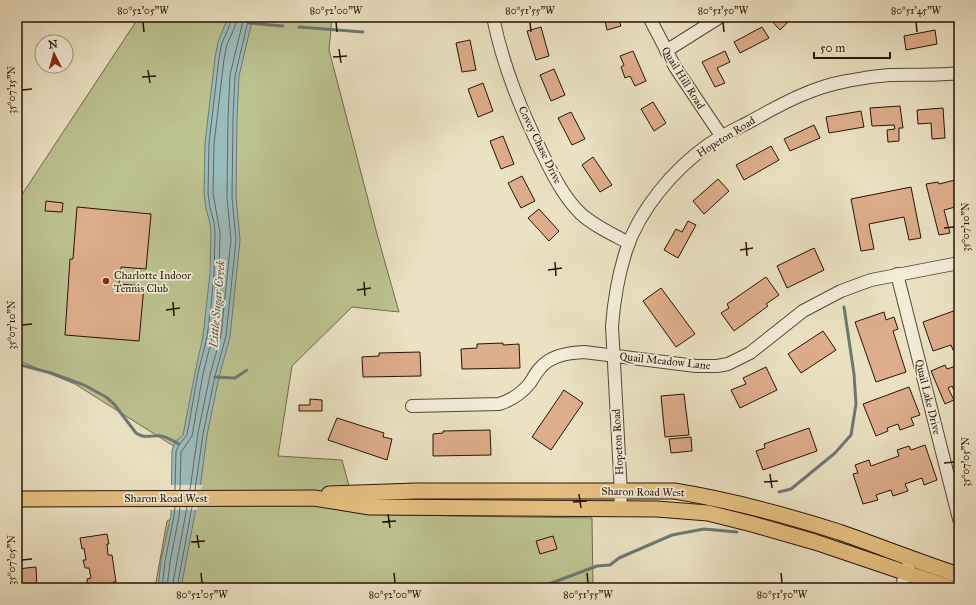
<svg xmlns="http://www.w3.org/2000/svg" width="976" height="605" font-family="'IM FELL Great Primer',serif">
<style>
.green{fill:#bcc290;stroke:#726a4b}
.water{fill:#9bbcbc;stroke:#6d7873}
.pier{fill:#ebe2c3}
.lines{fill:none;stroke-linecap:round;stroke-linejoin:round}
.shore{stroke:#626861;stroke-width:1}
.stream{stroke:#6d7873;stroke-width:3}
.building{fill:#dead8b;stroke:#281306}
.minor-casing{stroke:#594735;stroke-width:14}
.major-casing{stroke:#281306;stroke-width:17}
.minor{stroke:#f2ecd8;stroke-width:12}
.major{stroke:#e6c182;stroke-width:15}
.ticks{fill:none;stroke:#281306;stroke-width:1.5}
.poi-dot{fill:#8f2418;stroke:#f2ecd8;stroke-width:1.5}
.labels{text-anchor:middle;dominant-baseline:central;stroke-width:3.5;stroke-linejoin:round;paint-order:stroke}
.street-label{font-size:11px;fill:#281306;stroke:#f2ecd8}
.poi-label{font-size:11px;fill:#281306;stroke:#f2ecd8;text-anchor:start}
.water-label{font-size:12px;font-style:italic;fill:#504e46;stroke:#f2ecd8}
.neatline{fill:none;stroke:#281306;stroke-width:1.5}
.ticks-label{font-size:10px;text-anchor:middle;fill:#281306}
</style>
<rect width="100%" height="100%" fill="#ebe2c3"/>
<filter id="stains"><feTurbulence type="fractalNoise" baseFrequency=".005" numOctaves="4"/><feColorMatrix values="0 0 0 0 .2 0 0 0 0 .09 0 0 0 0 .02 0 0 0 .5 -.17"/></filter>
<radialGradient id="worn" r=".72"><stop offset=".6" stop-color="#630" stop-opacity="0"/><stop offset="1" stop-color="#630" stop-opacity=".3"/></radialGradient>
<path class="green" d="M139,17H332L329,50L377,234L399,312L352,307L292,366L278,456L342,460L356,512L453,516L592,518L593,588H155L167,521L183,513L191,457L75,384L17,360V202Z"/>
<path class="water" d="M228,17H253L239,76L237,118L236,197L240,240L230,337L219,377L207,435L201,481L181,588H158L161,560L171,515L172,450L175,442L183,435L195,373L203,336L210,273L211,233L210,223L206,209L204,193L205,143L215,58L218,42Z"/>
<path class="pier" d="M169,485H202L197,510H169Z"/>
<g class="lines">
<g class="shore">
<path d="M175,490L176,451L179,445L187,435L198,373L207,337L211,306L214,273L215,233L214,222L210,208L208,193L209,143L219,58L222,43L229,27L232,17"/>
<path d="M180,490L181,452L192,436L203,374L212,338L216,307L219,274L220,233L213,193L214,144L224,59L227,44L234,29L237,17"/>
<path d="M190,490L198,433L210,375L221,335L231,240L227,197L228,118L230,75L244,17"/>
<path d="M195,490L203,434L215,376L226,336L236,240L232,197L233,118L235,76L249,17"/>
<path d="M162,588L165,561L174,516L175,507"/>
<path d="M167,588L170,562L179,516L180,507"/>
<path d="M172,588L187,507"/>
<path d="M177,588L192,507"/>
</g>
<g class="stream">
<path d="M249,23L283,26"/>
<path d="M299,27L363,32"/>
<path d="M17,364L51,373L84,385L106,397L114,404L136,433C145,439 151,435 161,436C167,437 173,441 179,444"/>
<path d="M215,377L235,378L247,370"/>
<path d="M779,492L791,489L835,453L851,435L856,404L854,374L844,307"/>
<path d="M538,588L597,566L610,565L619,558L672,535L704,529L737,532"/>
</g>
</g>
<g class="building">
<path d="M604,17H618L621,26L607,30Z"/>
<path d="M772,17H793L780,30L770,19Z"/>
<path d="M959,22V39L957,40L954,23Z"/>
<path d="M541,27L549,56L536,60L527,31Z"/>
<path d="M762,27L769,38L740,53L734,42Z"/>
<path d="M935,30L937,44L906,50L904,36Z"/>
<path d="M470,40L476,70L462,72L456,43Z"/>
<path d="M633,51L646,81L635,86L630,76L625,78L621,67L624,65L620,56Z"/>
<path d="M725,51L730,62L717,68L725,83L715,87L702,62Z"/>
<path d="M554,69L565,95L551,101L540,75Z"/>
<path d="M483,83L493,111L478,117L468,89Z"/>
<path d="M653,102L666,123L654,131L641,109Z"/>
<path d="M900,106L903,128H899V141L888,142L887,130L895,129L894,125L872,126L870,108Z"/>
<path d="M943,108L945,138L932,139L931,123L918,124L917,110Z"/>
<path d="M861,111L864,127L829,133L826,117Z"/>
<path d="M571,112L585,139L572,145L558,118Z"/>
<path d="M814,125L820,138L790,151L784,139Z"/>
<path d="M503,136L514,164L501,169L490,141Z"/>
<path d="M771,146L779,160L744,180L736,165Z"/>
<path d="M593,157L612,185L600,192L582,165Z"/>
<path d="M522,176L535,201L521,208L508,183Z"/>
<path d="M718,179L729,191L704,214L693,201Z"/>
<path d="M959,179V206L944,210L950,233L939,235L926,184L938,182L939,184Z"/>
<path d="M911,187L921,238L909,240L904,217L869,224L874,249L861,251L851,199Z"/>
<path d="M46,201L63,203L62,212L45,211Z"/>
<path d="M77,207L151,214L146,269L121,267L119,284L144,286L139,341L65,335L70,259H73Z"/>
<path d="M539,209L559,231L549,241L528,218Z"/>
<path d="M688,221L696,225L678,258L664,250L676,229L682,232Z"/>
<path d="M814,248L824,270L787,288L777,266Z"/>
<path d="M766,277L779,295L766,304L768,306L734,331L721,313L729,308L727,304Z"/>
<path d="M661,288L695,334L676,347L643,301Z"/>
<path d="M959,309V348L953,350L951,345L933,351L923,322Z"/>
<path d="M884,312L886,320L894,317L898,329L893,331L906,372L876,382L855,322Z"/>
<path d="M823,331L836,350L801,373L788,354Z"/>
<path d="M503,343V345L519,344L520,368L462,369L461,349L477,348V344Z"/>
<path d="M420,352L421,376L363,377L362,357L379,356V353Z"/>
<path d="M945,365L947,369L959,365V401L952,386L948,388L954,400L945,404L931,371Z"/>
<path d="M766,367L777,390L740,408L731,390L746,384L743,378Z"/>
<path d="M909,387L920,415L911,418L914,425L900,430L898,424L887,428L888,431L876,436L863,404Z"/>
<path d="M564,390L583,403L551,450L532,437Z"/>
<path d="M684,394L689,435L665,437L661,396Z"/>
<path d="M310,399L322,400V411H299V405H310Z"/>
<path d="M337,418L384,433L383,437L392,439L387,460L328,440Z"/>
<path d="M809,428L817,451L763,470L756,451L765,448L764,444Z"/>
<path d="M490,430L491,455L433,456V434L443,433V431Z"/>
<path d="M691,437L692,451L671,453L669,439Z"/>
<path d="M925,445L937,480L924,485L922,478L905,484L908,491L893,496L891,490L876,495L878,500L863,504L853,474L858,473L855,465L869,460L871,466L899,456L897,450L909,446L911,450Z"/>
<path d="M107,534L109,544H107L108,555H112L116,582H113L115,588H91V586L88,587L87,579L91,578L89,568H85L83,560H86L84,548L82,549L80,538Z"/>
<path d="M553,536L557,549L540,554L536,541Z"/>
<path d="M36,567L37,588H17V569Z"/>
</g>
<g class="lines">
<g class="minor-casing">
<g id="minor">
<path d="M493,17C503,67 522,112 544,157C554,177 564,197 580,213C594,226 612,234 629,243"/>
<path d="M649,17L675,67L722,137"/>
<path d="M666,51L720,17"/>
<path d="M897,274L959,519"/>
<path d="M412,406L499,404C512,400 522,393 530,383C535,375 539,367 548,361C559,354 571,353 584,352L696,366H717L728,364L750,353L803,311L841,291L871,280L959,263"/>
<path d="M620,508L621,494L612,326C614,300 618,276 626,251C639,210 673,170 708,145C722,135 738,128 753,120C783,103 813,87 847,81C861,78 875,76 889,75C913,74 936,76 959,73"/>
<path d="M901,588L911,558"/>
</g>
</g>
<g class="major-casing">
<g id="major">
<path d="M329,494L416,491H674C731,500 785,515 839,532C879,546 919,562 959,575"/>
<path d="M17,499L314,498L370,507L657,509L708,513L752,524L815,542L951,588"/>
</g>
</g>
<use href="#minor" class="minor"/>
<use href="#major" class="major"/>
</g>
<path class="ticks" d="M143,22L144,32M336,22L337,32M530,22L531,32M723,22L724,32M916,22L917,32M339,49L341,63M333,57L347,56M148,70L150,83M142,77L156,76M22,90L32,89M944,228L954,227M746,242L747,256M740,250L753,248M555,262L556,276M548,270L562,268M364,282L365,296M357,290L371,288M173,302L174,316M166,310L180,308M22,325L32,324M944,463L954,462M770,474L772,488M764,482L778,481M579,494L581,508M573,502L587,501M388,514L390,528M382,522L396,521M197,535L199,548M191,542L205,541M22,560L32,559M201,573L202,583M394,573L395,583M587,573L588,583M781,573L782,583"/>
<circle class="poi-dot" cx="106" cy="281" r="4"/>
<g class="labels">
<g class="street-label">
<text transform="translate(683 78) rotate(58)">Quail Hill Road</text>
<text transform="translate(726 137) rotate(-32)">Hopeton Road</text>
<text transform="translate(540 145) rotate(64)">Covey Chase Drive</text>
<text transform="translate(665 361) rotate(6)">Quail Meadow Lane</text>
<text transform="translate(928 397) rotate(76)">Quail Lake Drive</text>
<text transform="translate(618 442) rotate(-93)">Hopeton Road</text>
<text transform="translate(643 492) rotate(1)">Sharon Road West</text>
<text x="166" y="498">Sharon Road West</text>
</g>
<g class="poi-label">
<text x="114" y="275">Charlotte Indoor<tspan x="114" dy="13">Tennis Club</tspan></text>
</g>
<g class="water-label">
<text transform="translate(217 304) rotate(-85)">Little Sugar Creek</text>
</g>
</g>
<rect width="976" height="605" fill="none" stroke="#ebe2c3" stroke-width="44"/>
<g transform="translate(54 54) rotate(354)"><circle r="19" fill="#f2ecd8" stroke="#a19584"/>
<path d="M0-3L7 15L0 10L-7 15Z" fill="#8f2418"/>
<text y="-6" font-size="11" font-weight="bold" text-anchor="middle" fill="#281306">N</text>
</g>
<path d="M814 52v6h76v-6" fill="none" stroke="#281306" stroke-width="2"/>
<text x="820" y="52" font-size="12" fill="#281306" stroke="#f2ecd8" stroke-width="3" paint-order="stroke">50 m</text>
<rect x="22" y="22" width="932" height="561" class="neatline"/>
<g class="ticks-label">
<text x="143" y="14">80°52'05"W</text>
<text x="336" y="14">80°52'00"W</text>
<text x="530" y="14">80°51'55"W</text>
<text x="723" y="14">80°51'50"W</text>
<text x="916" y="14">80°51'45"W</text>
<text transform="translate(11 90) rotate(-90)" y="4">35°07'15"N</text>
<text transform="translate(965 227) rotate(-90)" y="4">35°07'10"N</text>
<text transform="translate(11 325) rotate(-90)" y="4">35°07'10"N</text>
<text transform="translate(965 462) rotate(-90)" y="4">35°07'05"N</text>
<text transform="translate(11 560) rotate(-90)" y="4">35°07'05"N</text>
<text x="202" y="598">80°52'05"W</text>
<text x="395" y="598">80°52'00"W</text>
<text x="588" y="598">80°51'55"W</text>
<text x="782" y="598">80°51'50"W</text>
</g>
<rect width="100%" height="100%" filter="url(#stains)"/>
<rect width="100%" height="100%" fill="url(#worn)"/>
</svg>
